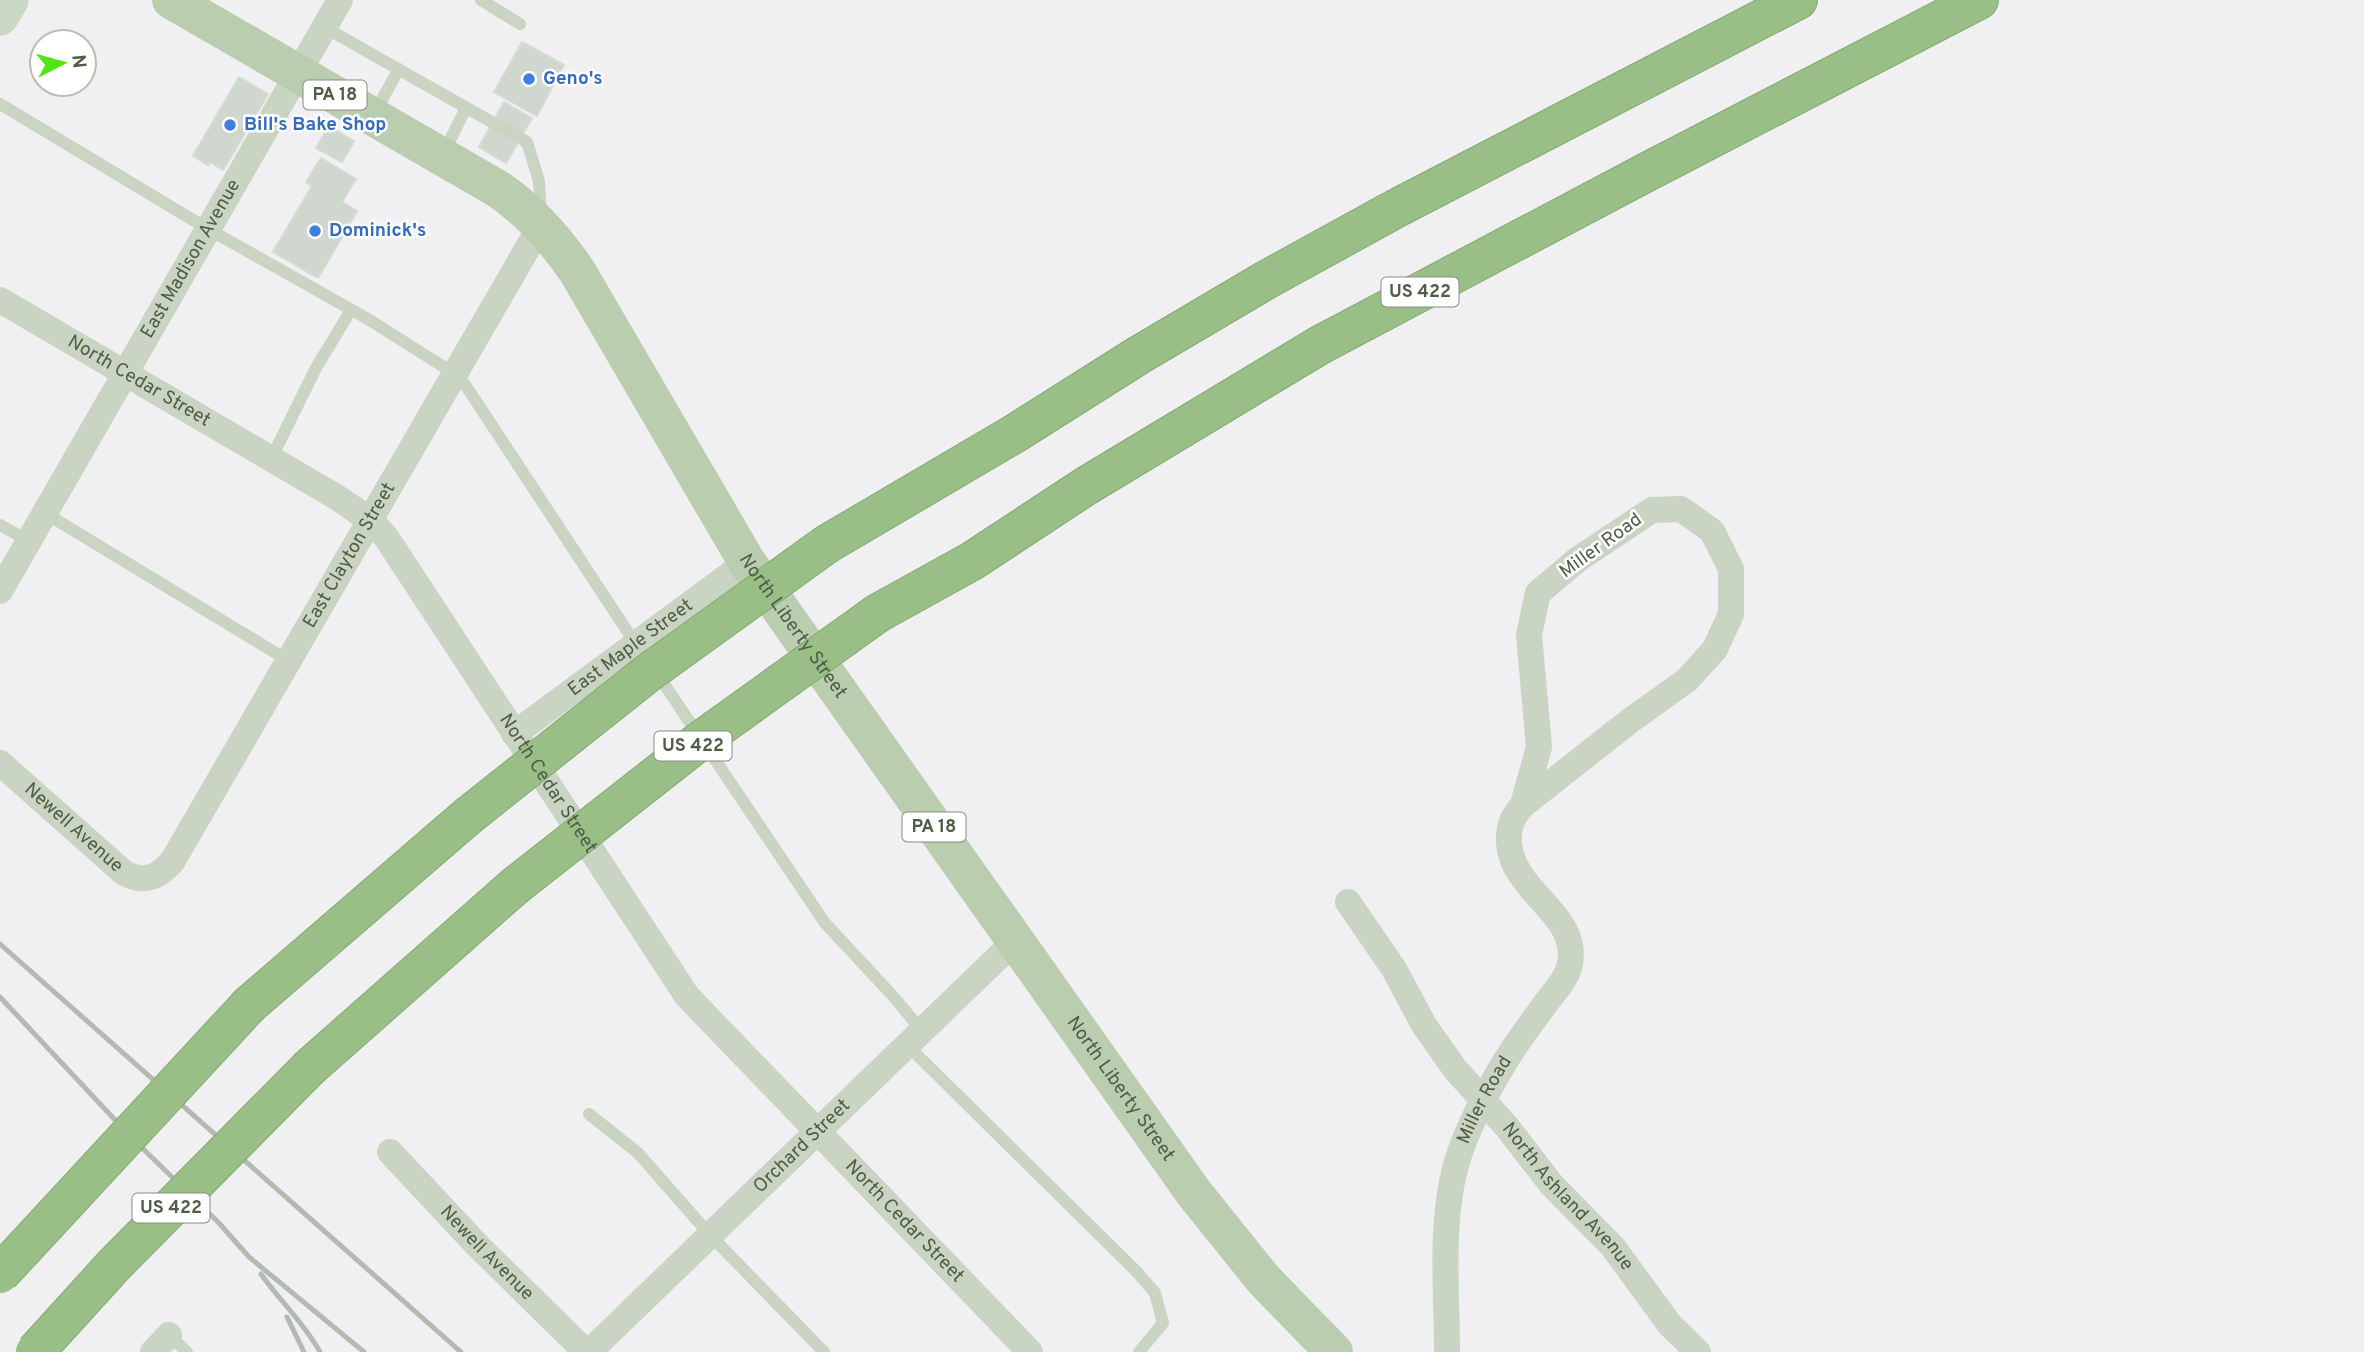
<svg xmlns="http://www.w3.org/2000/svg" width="2364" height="1352" font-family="Overpass,sans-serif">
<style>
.building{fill:#d0d7ce;stroke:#d4dbd3;stroke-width:2}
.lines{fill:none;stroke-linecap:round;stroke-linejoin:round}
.highway-casing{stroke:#84ab72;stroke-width:40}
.lane{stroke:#c9d4c3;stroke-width:12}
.street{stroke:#c9d4c3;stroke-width:26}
.secondary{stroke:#c9d8c2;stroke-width:37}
.primary{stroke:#baceaf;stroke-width:38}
.highway{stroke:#99bf86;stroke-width:38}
.rail{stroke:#b3bab1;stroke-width:5}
.highway-bridge-casing{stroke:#84ab72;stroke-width:40;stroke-linecap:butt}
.highway-bridge{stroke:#99bf86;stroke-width:38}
.shop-dot{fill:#3f7fe0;stroke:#fff;stroke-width:2.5}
.labels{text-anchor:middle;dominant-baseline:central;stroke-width:5;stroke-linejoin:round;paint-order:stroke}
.shield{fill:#fff;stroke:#848e7e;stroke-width:2}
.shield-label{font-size:18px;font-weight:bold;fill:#4f5d47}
.shop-label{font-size:19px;font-weight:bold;fill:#366cbe;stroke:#fff;text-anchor:start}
.street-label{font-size:19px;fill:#4f5d47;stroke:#fff}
</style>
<rect width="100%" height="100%" fill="#f0eff2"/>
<g class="building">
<path d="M522,42L564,65L537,116L494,92Z"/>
<path d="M239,77L268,94L223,170L210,162L208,165L193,156Z"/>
<path d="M504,102L532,118L506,163L479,147Z"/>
<path d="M329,126L354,141L342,162L316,148Z"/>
<path d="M321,158L356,179L342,202L357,211L318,278L273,252L312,186L306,182Z"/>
</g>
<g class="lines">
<g class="highway-casing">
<g id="highway">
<path d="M827,544L1014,434L1139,355L1266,280L1395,209L1798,0"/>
<path d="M878,613L972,561L1086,486L1320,345L1645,173L1979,0"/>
<path d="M249,1005L468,816"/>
<path d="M310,1067L515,886"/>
</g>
</g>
<g class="lane">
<path d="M481,0L520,24"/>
<path d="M324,27L527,142L539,181L541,214"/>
<path d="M0,104L208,229L368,319L455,374L466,386L637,646"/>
<path d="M375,112L399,69"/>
<path d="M443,154L466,108"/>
<path d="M271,459L316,368L351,310"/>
<path d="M45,513L289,661"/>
<path d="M0,525L29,541"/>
<path d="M656,672L825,923L892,995L922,1031"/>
<path d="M907,1045L1137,1272L1155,1293L1163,1323L1139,1352"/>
<path d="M589,1114L638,1153L710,1235L824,1352"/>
<path d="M169,1335L187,1352"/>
</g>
<g class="street">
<path id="s1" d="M0,300L338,498L370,520L386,537L687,996L1030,1352"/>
<path id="s2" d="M0,591L340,0"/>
<path id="s3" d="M514,734L747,562"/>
<path id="s4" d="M0,763L123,872C143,884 157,878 172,862L541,225"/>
<path id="s5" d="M1348,902L1394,969L1424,1025L1455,1069L1507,1127L1551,1184L1613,1247L1670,1325L1698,1352"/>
<path id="s6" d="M390,1152L478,1246L586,1352"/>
<path d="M153,1352L169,1335"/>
<path id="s7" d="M589,1352L1015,941"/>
<path id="s8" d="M1447,1352C1447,1296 1441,1237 1452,1182C1460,1139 1484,1097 1506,1060C1518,1041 1532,1022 1546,1003C1554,992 1565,981 1569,968C1583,914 1513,895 1509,843C1508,827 1512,817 1523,805L1631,720L1687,680L1715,649L1731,614V569L1712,531L1681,509L1652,510L1577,560L1538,593L1529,635L1539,747L1523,805"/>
</g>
<path class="secondary" d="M0,17L10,0"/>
<path class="primary" id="s9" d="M171,0L498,189C530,211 555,239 577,271L747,562L1194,1193L1264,1280L1334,1352"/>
<use href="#highway" class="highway"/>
<g class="rail">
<path d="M0,944L461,1352"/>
<path d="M0,997L131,1137L219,1223L249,1257L364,1352"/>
<path d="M261,1274C280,1301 304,1323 320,1352"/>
<path d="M287,1317L304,1352"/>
</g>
<g class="highway-bridge-casing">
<g id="highway-bridge">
<path d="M468,816L648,673L827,544"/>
<path d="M515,886L701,740L878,613"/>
<path d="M0,1274L249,1005"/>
<path d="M35,1352L114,1265L310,1067"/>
</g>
</g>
<use href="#highway-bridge" class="highway-bridge"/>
</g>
<g class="shop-dot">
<circle cx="529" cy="79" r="7"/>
<circle cx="230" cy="125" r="7"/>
<circle cx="315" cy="231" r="7"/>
</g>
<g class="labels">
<g class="shield">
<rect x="303.5" y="80.5" width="63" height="29" rx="5"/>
<rect x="1381.5" y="277.5" width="77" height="29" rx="5"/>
<rect x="654.5" y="731.5" width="77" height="29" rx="5"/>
<rect x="902.5" y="812.5" width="63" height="29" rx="5"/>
<rect x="132.5" y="1193.5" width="77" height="29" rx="5"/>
</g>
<g class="shield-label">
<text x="335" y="95">PA 18</text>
<text x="1420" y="292">US 422</text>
<text x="693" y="746">US 422</text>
<text x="934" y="827">PA 18</text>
<text x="171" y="1208">US 422</text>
</g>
<g class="shop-label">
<text x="543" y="79">Geno's</text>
<text x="244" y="125">Bill's Bake Shop</text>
<text x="329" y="231">Dominick's</text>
</g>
<g class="street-label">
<text stroke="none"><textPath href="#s2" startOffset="383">East Madison Avenue</textPath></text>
<text stroke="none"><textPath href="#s1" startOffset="161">North Cedar Street</textPath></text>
<text transform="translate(1601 546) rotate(-36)">Miller Road</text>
<text stroke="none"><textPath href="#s4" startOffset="574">East Clayton Street</textPath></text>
<text stroke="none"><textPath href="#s9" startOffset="908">North Liberty Street</textPath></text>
<text stroke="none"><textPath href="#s3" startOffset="145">East Maple Street</textPath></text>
<text stroke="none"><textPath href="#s1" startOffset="749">North Cedar Street</textPath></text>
<text stroke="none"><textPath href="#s4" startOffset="98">Newell Avenue</textPath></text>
<text stroke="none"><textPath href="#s9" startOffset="1475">North Liberty Street</textPath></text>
<text stroke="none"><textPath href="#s8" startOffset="259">Miller Road</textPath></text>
<text stroke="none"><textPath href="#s7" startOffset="296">Orchard Street</textPath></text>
<text stroke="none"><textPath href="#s5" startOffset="369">North Ashland Avenue</textPath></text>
<text stroke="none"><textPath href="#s1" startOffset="1316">North Cedar Street</textPath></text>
<text stroke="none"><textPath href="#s6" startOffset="140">Newell Avenue</textPath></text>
</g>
</g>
<g transform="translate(63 63) rotate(84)"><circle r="33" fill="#ffffff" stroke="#b9beb5" stroke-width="2"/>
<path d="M0-5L12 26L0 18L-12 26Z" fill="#51e517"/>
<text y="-10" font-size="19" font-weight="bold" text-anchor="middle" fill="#4f5d47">N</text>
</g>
</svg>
